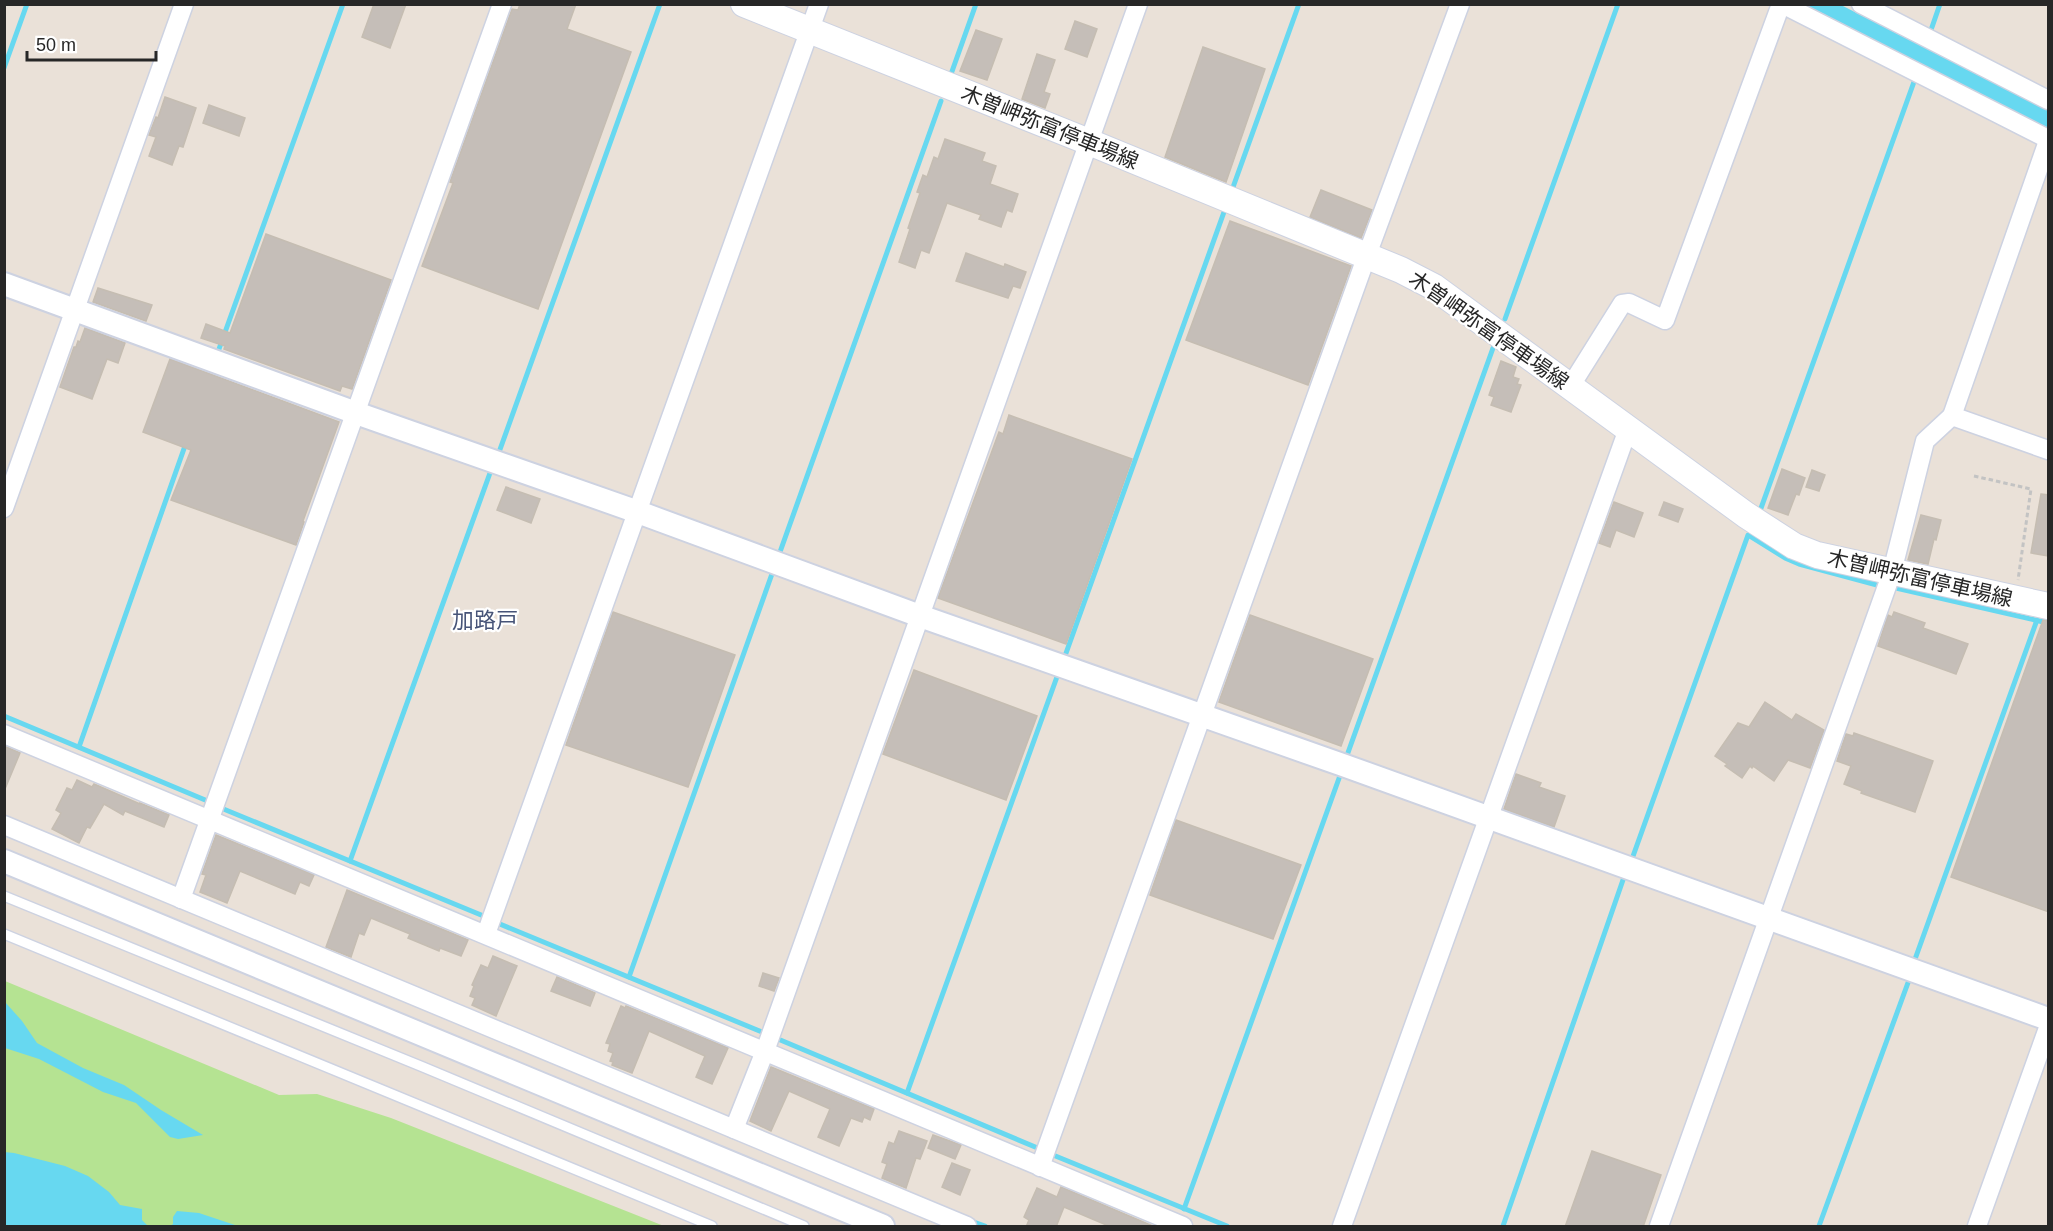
<svg xmlns="http://www.w3.org/2000/svg" width="2053" height="1231" font-family="Helvetica,'Noto Sans JP',sans-serif">
<style>
.green{fill:#b5e392}
.water{fill:#67d8f0}
.lines{fill:none;stroke-linecap:round;stroke-linejoin:round}
.stream{stroke:#67d8f0;stroke-width:5}
.building{fill:#c5beb8;stroke:#c5bdb2;stroke-width:1.5}
.service-casing{stroke:#cdd2e1;stroke-width:12}
.minor-casing{stroke:#cdd2e1;stroke-width:21}
.tertiary-casing{stroke:#cdd2e1;stroke-width:26}
.secondary-casing{stroke:#cdd2e1;stroke-width:28}
.path{stroke:#c3c3c3;stroke-width:3;stroke-dasharray:4.5 3;stroke-linecap:butt}
.service{stroke:#fff;stroke-width:9}
.minor{stroke:#fff;stroke-width:18}
.tertiary{stroke:#fff;stroke-width:22}
.secondary{stroke:#fff;stroke-width:26}
.labels{text-anchor:middle;dominant-baseline:central;stroke-width:4.5;stroke-linejoin:round;paint-order:stroke}
.street-label{font-size:21px;fill:#272727;stroke:#fff}
.neighbourhood-label{font-size:22px;fill:#475478;stroke:#fff}
</style>
<rect width="100%" height="100%" fill="#eae1d8"/>
<path class="green" d="M5,981L279,1095L317,1094L391,1118L664,1226H148L5,1172Z"/>
<g class="water">
<path d="M1806,5H1841L2048,110V128Z"/>
<path d="M5,1002L22,1021L37,1043L83,1068L124,1085L161,1110L203,1135L178,1139L170,1137L136,1103L103,1092L39,1059L5,1048Z"/>
<path d="M4,1152L14,1153L65,1166L88,1176L109,1192L120,1205L142,1209V1220L148,1226H5Z"/>
<path d="M177,1211L199,1213L238,1226H170L173,1224V1217Z"/>
</g>
<g class="lines">
<g class="stream">
<path d="M1931,30L1940,4"/>
<path d="M4,68L27,4"/>
<path d="M950,77L976,4"/>
<path d="M1232,190L1299,4"/>
<path d="M1505,319L1618,4"/>
<path d="M219,349L343,4"/>
<path d="M498,455L660,4"/>
<path d="M1760,511L1915,79"/>
<path d="M780,552L941,101"/>
<path d="M1896,588L2048,623"/>
<path d="M1065,656L1224,212"/>
<path d="M4,716L210,802"/>
<path d="M79,747L186,443"/>
<path d="M1345,761L1493,348"/>
<path d="M221,808L486,917"/>
<path d="M1632,859L1748,535L1785,558L1799,564L1877,585"/>
<path d="M350,861L490,473"/>
<path d="M495,922L762,1032"/>
<path d="M1914,962L2037,620"/>
<path d="M629,977L773,571"/>
<path d="M778,1039L1040,1149"/>
<path d="M907,1093L1058,674"/>
<path d="M1053,1155L1227,1226"/>
<path d="M1184,1209L1342,770"/>
<path d="M968,1220L985,1226"/>
<path d="M1503,1226L1624,877"/>
<path d="M1819,1226L1909,980"/>
</g>
</g>
<g class="building">
<path d="M374,4H406L390,48L362,37Z"/>
<path d="M520,4H576L567,29L631,52L538,309L422,266L453,183L450,182L512,9L518,10Z"/>
<path d="M1075,21L1097,29L1087,57L1065,49Z"/>
<path d="M976,30L1002,39L987,80L960,71Z"/>
<path d="M1203,47L1265,69L1226,182L1165,157Z"/>
<path d="M1037,54L1055,60L1044,92L1050,94L1045,108L1022,99Z"/>
<path d="M165,97L196,108L183,147L179,146L172,165L149,156L156,137L149,135L156,117L158,118Z"/>
<path d="M209,105L245,118L239,136L203,123Z"/>
<path d="M945,139L985,153L982,161L996,166L990,184L1018,194L1012,212L1007,210L1001,227L979,219L981,215L947,203L929,253L921,250L915,268L899,262L910,229L908,228L920,193L917,192L923,175L927,177L934,157L938,159Z"/>
<path d="M1321,190L1372,210L1361,238L1310,217Z"/>
<path d="M1230,221L1351,266L1308,385L1186,340Z"/>
<path d="M266,234L391,280L352,389L342,386L340,391L224,349L225,346L201,338L206,324L230,333Z"/>
<path d="M966,253L1004,267L1005,264L1026,272L1020,288L1013,286L1008,298L956,281Z"/>
<path d="M98,288L152,305L146,321L93,302Z"/>
<path d="M85,328L125,343L118,363L107,359L92,399L60,387L74,347H76L78,341L80,342Z"/>
<path d="M170,359L339,422L303,521L304,522L296,545L171,500L191,450L143,432Z"/>
<path d="M1501,361L1516,367L1513,377L1519,379L1517,384L1521,385L1511,412L1491,405L1494,397L1489,395Z"/>
<path d="M1009,415L1132,459L1066,644L938,598L999,432L1003,434Z"/>
<path d="M1782,469L1805,478L1799,495L1796,494L1788,515L1768,508Z"/>
<path d="M1812,470L1825,475L1819,491L1806,487Z"/>
<path d="M506,487L540,499L531,523L497,510Z"/>
<path d="M2041,494L2049,495V556L2031,553Z"/>
<path d="M1614,502L1643,513L1634,537L1616,530L1610,547L1599,543Z"/>
<path d="M1664,502L1683,509L1678,522L1659,515Z"/>
<path d="M1921,515L1941,520L1936,540L1934,539L1928,564L1908,560Z"/>
<path d="M613,612L735,655L688,787L566,745Z"/>
<path d="M1894,612L1925,623L1923,628L1968,644L1956,674L1878,646L1888,615L1892,617Z"/>
<path d="M1250,615L1373,659L1341,746L1219,702Z"/>
<path d="M2043,620L2049,621V912L1951,877Z"/>
<path d="M914,670L1037,716L1006,800L883,754Z"/>
<path d="M1765,702L1792,720L1796,714L1824,730L1810,768L1788,760L1774,781L1753,766L1752,768L1750,766L1742,778L1725,766L1727,764L1715,756L1738,723L1749,727Z"/>
<path d="M1854,733L1933,761L1915,812L1861,793L1862,791L1844,784L1851,766L1837,761L1846,734L1853,736Z"/>
<path d="M4,746L20,753L5,789L4,788Z"/>
<path d="M1516,774L1541,783L1539,787L1565,796L1554,827L1504,809Z"/>
<path d="M77,780L92,787L94,784L140,804V803L169,815L164,827L125,811L123,815L104,804L90,828L87,827L79,843L52,829L61,813L56,810L67,788L72,790Z"/>
<path d="M1176,820L1301,865L1273,939L1150,895Z"/>
<path d="M216,835L314,875L309,886L300,882L295,894L240,871L227,903L200,892L206,875L202,874Z"/>
<path d="M347,890L468,940L461,956L440,948L439,951L408,938L410,934L371,918L364,935L359,933L351,957L326,947Z"/>
<path d="M493,956L517,966L496,1016L472,1005L475,998L470,996L474,986L472,985L481,965L488,968Z"/>
<path d="M763,973L779,978L774,991L759,986Z"/>
<path d="M557,977L595,993L590,1006L551,991Z"/>
<path d="M621,1006L625,1008L626,1006L728,1048L712,1084L696,1077L705,1056L649,1031L632,1073L612,1065L613,1062L610,1061L613,1053L608,1051L610,1044L606,1043Z"/>
<path d="M771,1067L874,1109L870,1120L864,1117L862,1122L851,1118L839,1146L818,1137L830,1109L789,1091L771,1131L750,1121Z"/>
<path d="M899,1131L927,1141L920,1159L916,1158L906,1188L882,1178L887,1164L882,1162L889,1142L894,1144Z"/>
<path d="M933,1135L961,1145L955,1159L928,1148Z"/>
<path d="M1592,1151L1661,1175L1643,1227H1565Z"/>
<path d="M952,1163L970,1170L960,1195L942,1187Z"/>
<path d="M1061,1187L1155,1227H1111L1064,1207L1056,1227H1026L1029,1220L1024,1217L1037,1188L1057,1197Z"/>
</g>
<g class="lines">
<g class="service-casing">
<g id="service">
<path d="M4,896L423,1067L804,1226"/>
<path d="M4,934L712,1226"/>
</g>
</g>
<g class="minor-casing">
<g id="minor">
<path d="M1782,4L2048,139"/>
<path d="M1861,4L2048,100"/>
<path d="M1570,387L1622,304L1629,303L1665,320L1781,4"/>
<path d="M1952,416L2048,141"/>
<path d="M4,508L184,4"/>
<path d="M4,734L1183,1226"/>
<path d="M4,825L967,1226"/>
<path d="M181,899L502,4"/>
<path d="M486,934L819,4"/>
<path d="M734,1129L765,1051L1138,4"/>
<path d="M1040,1167L1367,255L1460,4"/>
<path d="M1342,1226L1628,429"/>
<path d="M1659,1226L1892,572L1925,441L1952,416L2048,450"/>
<path d="M1977,1226L2048,1028"/>
</g>
</g>
<g class="tertiary-casing">
<g id="tertiary">
<path d="M4,284L356,413L638,512L920,616L1340,764L2048,1019"/>
<path d="M4,861L883,1226"/>
</g>
</g>
<g class="secondary-casing">
<path id="secondary" d="M744,4L1089,142L1401,270L1434,287L1746,515L1794,546L1817,555L2048,606"/>
</g>
<path class="path" d="M1974,476L2031,489L2018,580"/>
<use href="#service" class="service"/>
<use href="#minor" class="minor"/>
<use href="#tertiary" class="tertiary"/>
<use href="#secondary" class="secondary"/>
</g>
<g class="labels">
<g class="street-label">
<text transform="translate(1050 127) rotate(22)">木曽岬弥富停車場線</text>
<text transform="translate(1489 330) rotate(35)">木曽岬弥富停車場線</text>
<text transform="translate(1920 578) rotate(13)">木曽岬弥富停車場線</text>
</g>
<g class="neighbourhood-label">
<text x="485" y="620">加路戸</text>
</g>
</g>
<rect width="2053" height="1231" fill="none" stroke="#272727" stroke-width="12"/>
<path d="M27 51v9h129v-9" fill="none" stroke="#272727" stroke-width="3"/>
<text x="36" y="51" font-size="18" fill="#272727" stroke="#ffffff" stroke-width="4.5" paint-order="stroke">50 m</text>
</svg>
